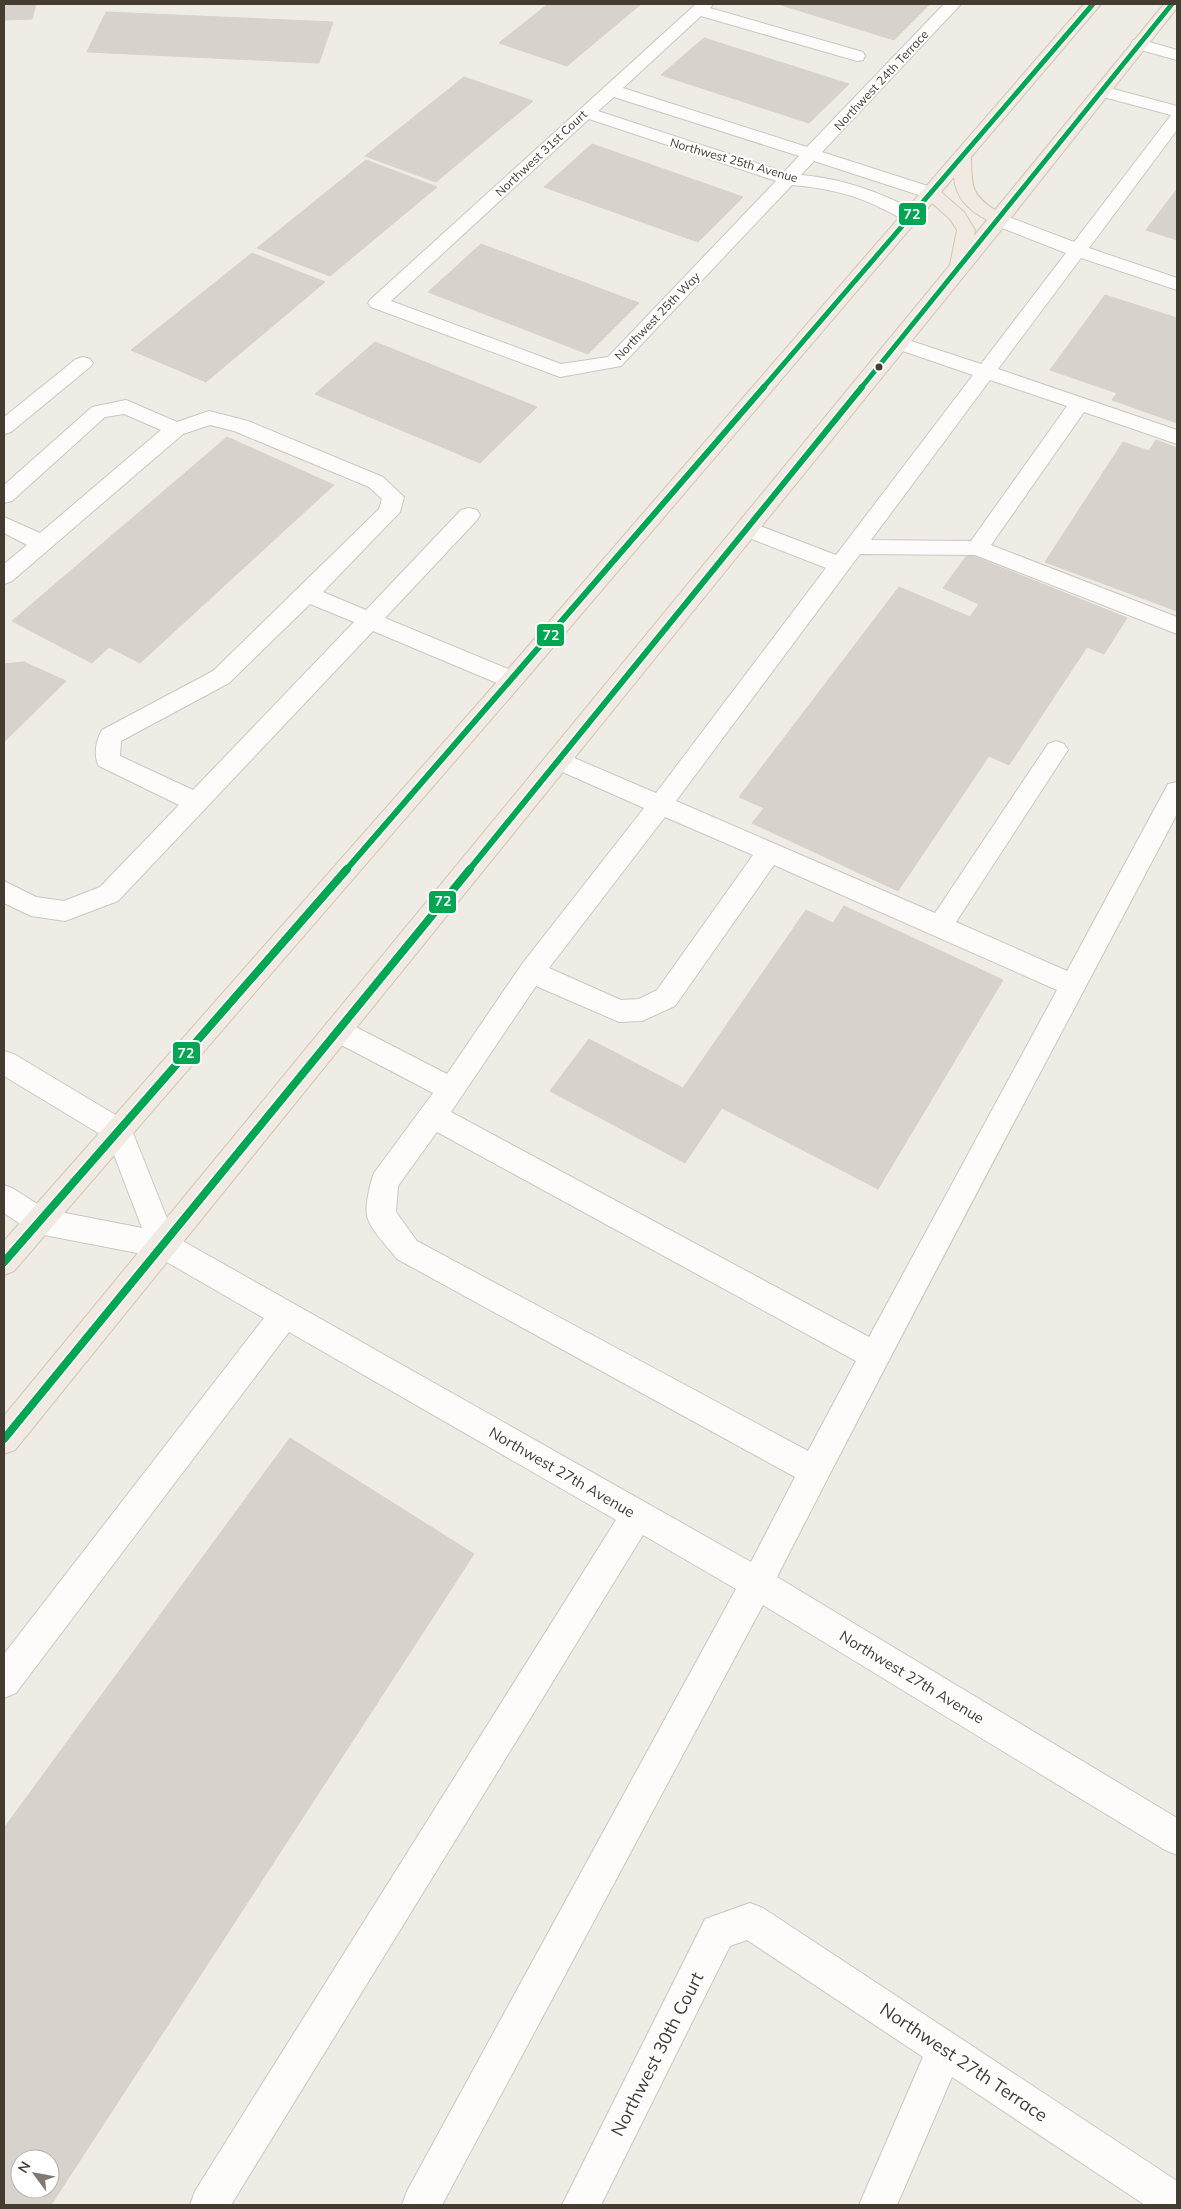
<svg xmlns="http://www.w3.org/2000/svg" width="1181" height="2209" font-family="Mulish,sans-serif">
<style>
.building{fill:#d7d2cc;stroke:#d7d2cb;fill-rule:evenodd}
.lines{fill:none;stroke-linecap:round;stroke-linejoin:round}
.minor-casing{stroke:#cbc7c1;stroke-width:2}
.major-casing{stroke:#d4c6b0;stroke-width:2}
.minor{fill:#fdfcfb;fill-rule:evenodd}
.major{fill:#f0eae2;fill-rule:evenodd}
.bus-1-far2-casing{stroke:#fff;stroke-width:8}
.bus-1-far1-casing{stroke:#fff;stroke-width:9}
.bus-1-casing{stroke:#fff;stroke-width:11}
.bus-1-far2{stroke:#00a651;stroke-width:5}
.bus-1-far1{stroke:#00a651;stroke-width:6}
.bus-1{stroke:#00a651;stroke-width:8}
.bus-dot{fill:#443b31;stroke:#fff;stroke-width:2}
.labels{text-anchor:middle;dominant-baseline:central;stroke-width:4;stroke-linejoin:round;paint-order:stroke}
.far-street-label{font-size:12px;fill:#443b31;stroke:#fff}
.street-label{font-size:15px;fill:#443b31;stroke:#fff}
.near-street-label{font-size:18px;fill:#443b31;stroke:#fff}
.line-badge{stroke:#fff;stroke-width:2}
.badge-label{font-size:14px;text-anchor:middle;font-weight:bold;fill:#fff}
</style>
<rect width="100%" height="100%" fill="#efebe5"/>
<g class="building">
<path d="M4,4H36L32,19L4,20Z"/>
<path d="M548,4H641L567,66L499,43Z"/>
<path d="M778,4H930L894,40Z"/>
<path d="M106,12L333,22L319,63L87,52Z"/>
<path d="M704,38L849,84L809,123L661,75Z"/>
<path d="M464,77L533,101L436,182L365,156Z"/>
<path d="M592,144L743,197L698,242L544,187Z"/>
<path d="M366,160L437,187L330,276L257,248Z"/>
<path d="M1177,189V240L1146,230Z"/>
<path d="M481,244L639,303L588,354L428,292Z"/>
<path d="M252,253L325,282L206,382L131,350Z"/>
<path d="M1105,295L1177,318V423L1112,400L1117,393L1050,370Z"/>
<path d="M375,342L537,407L480,463L315,394Z"/>
<path d="M227,437L334,485L140,663L109,647L92,663L12,621Z"/>
<path d="M1156,440L1177,448V611L1045,562L1123,442L1149,451Z"/>
<path d="M968,554L1127,618L1104,654L1087,647L1009,765L989,756L898,891L752,823L764,808L739,797L899,587L970,617L979,604L943,588Z"/>
<path d="M24,662L66,681L4,742V664Z"/>
<path d="M844,906L1003,980L878,1189L722,1108L685,1163L550,1091L589,1039L683,1088L806,910L833,923Z"/>
<path d="M290,1438L474,1554L51,2205H4V1828ZM20,2159H50V2189H20Z"/>
</g>
<g class="lines">
<g class="minor-casing">
<g id="minor">
<path d="M696,4H713L710,8L863,52L865,56L863,60L857,61L701,16L623,88L807,147L944,4H961L822,152L937,189L940,193L937,197L931,198L925,197L814,161L801,175C845,179 879,192 918,212L920,216L918,220C905,223 896,215 885,210C854,194 826,188 792,185L621,366L560,377L371,307L368,303L371,299ZM614,97L799,156L784,172L598,111ZM589,119L776,181L608,357L561,364L391,301Z"/>
<path d="M1139,39L1177,50V60L1133,48L1131,44L1133,40Z"/>
<path d="M1102,86L1177,106V130L1089,248L1177,278V290L1081,258L998,369L1177,430V444L1084,412L991,545L1177,617V634L975,555L860,554L676,801L935,913L1048,744L1056,741L1064,744L1068,750L1064,756L956,922L1067,971L1168,784L1177,782V814C1043,1068 907,1322 777,1577L1177,1818V1855L1165,1850L763,1605L442,2205H402L407,2191L736,1589L643,1535L231,2205H190L195,2191L616,1520L289,1332L16,1693L4,1698V1654L264,1318L158,1257L39,1234L29,1230L4,1213V1185L14,1189L45,1209L142,1228L108,1139L4,1076V1051L14,1054L129,1123L174,1236L751,1562L795,1477L397,1259C388,1247 371,1231 367,1216C365,1206 370,1183 374,1173L433,1093L328,1038L324,1030L328,1022L337,1019L346,1022L447,1074L522,964L644,808L549,766L545,760L549,754L557,751L565,754L656,793L826,568L739,534L736,529L739,524L747,522L755,524L836,555L973,375L891,347L888,343L891,339L898,337L905,339L981,364L1066,253L992,224L990,220L992,216L999,214L1006,216L1074,242L1171,115L1096,95L1093,91L1096,87ZM990,380L1067,406L971,541L871,540ZM665,817L753,855L657,990L639,999L621,1000L549,968ZM774,865L1057,990L869,1337L451,1112L536,986L619,1022L642,1021L675,1006ZM437,1132L856,1361L808,1451L417,1241L396,1212L398,1186Z"/>
<path d="M83,357L90,359L93,363L90,367L11,432L4,434V417L76,359Z"/>
<path d="M126,400L177,422L209,411L248,421L383,477L404,497L400,512L323,592L366,610L461,510L469,508L477,510L480,515L477,520L385,618L520,674L524,680L520,686L512,688L504,686L373,631L118,901L65,921L31,916L4,903V881L36,897L64,901L100,887L179,805L99,766C93,756 96,740 102,730L213,671L379,509L382,499L369,487L234,431L210,425L183,434L12,581L4,584V564L27,545L4,533V517L40,533L161,430L124,414L105,417L12,501L4,503V485L92,407ZM310,604L354,622L193,790L120,756L121,741L229,683Z"/>
<path d="M750,1903L763,1908L1177,2181V2205H1145L952,2077L897,2205H859L923,2057L747,1940L730,1946L601,2205H562L705,1919Z"/>
</g>
</g>
<g class="major-casing">
<path id="major" d="M1084,4H1101L971,157C972,186 970,194 995,210L1164,4H1177V8L1006,224L15,1450L4,1454V1416L950,265L957,230L950,219L932,203L520,686L14,1271L4,1275V1241L504,674ZM954,177C956,199 969,210 987,220L974,236L975,230L964,212L941,192Z"/>
</g>
<use href="#minor" class="minor"/>
<use href="#major" class="major"/>
<g class="bus-1-far2-casing">
<g id="bus-1-far2">
<path d="M763,388L1093,4"/>
<path d="M861,388L1172,4"/>
</g>
</g>
<g class="bus-1-far1-casing">
<g id="bus-1-far1">
<path d="M346,870L764,387"/>
<path d="M469,870L862,387"/>
</g>
</g>
<g class="bus-1-casing">
<g id="bus-1">
<path d="M4,1262L347,869"/>
<path d="M4,1439L470,869"/>
</g>
</g>
<use href="#bus-1-far2" class="bus-1-far2"/>
<use href="#bus-1-far1" class="bus-1-far1"/>
<use href="#bus-1" class="bus-1"/>
</g>
<circle class="bus-dot" cx="879" cy="367" r="4.5"/>
<g class="labels">
<g class="far-street-label">
<text transform="translate(881 80) rotate(-47)">Northwest 24th Terrace</text>
<text transform="translate(541 153) rotate(-43)">Northwest 31st Court</text>
<text transform="translate(734 160) rotate(16)">Northwest 25th Avenue</text>
<text transform="translate(657 316) rotate(-46)">Northwest 25th Way</text>
</g>
<g class="street-label">
<text transform="translate(562 1472) rotate(30)">Northwest 27th Avenue</text>
<text transform="translate(912 1677) rotate(31)">Northwest 27th Avenue</text>
</g>
<g class="near-street-label">
<text transform="translate(657 2054) rotate(-63)">Northwest 30th Court</text>
<text transform="translate(964 2062) rotate(34)">Northwest 27th Terrace</text>
</g>
</g>
<g class="line-badge">
<rect x="898" y="202" width="29" height="24" rx="5" fill="#00a651"/>
<rect x="536" y="623" width="29" height="24" rx="5" fill="#00a651"/>
<rect x="428" y="890" width="29" height="24" rx="5" fill="#00a651"/>
<rect x="172" y="1041" width="29" height="24" rx="5" fill="#00a651"/>
</g>
<g class="badge-label">
<text x="912" y="219">72</text>
<text x="551" y="640">72</text>
<text x="443" y="906">72</text>
<text x="186" y="1058">72</text>
</g>
<rect width="1181" height="2209" fill="none" stroke="#443b31" stroke-width="10"/>
<g transform="translate(35 2174) rotate(302)"><circle r="24" fill="#ffffff" stroke="#b4b1ad"/>
<path d="M0-4L9 19L0 12L-9 19Z" fill="#807970"/>
<text y="-8" font-size="14" font-weight="bold" text-anchor="middle" fill="#443b31">N</text>
</g>
</svg>
